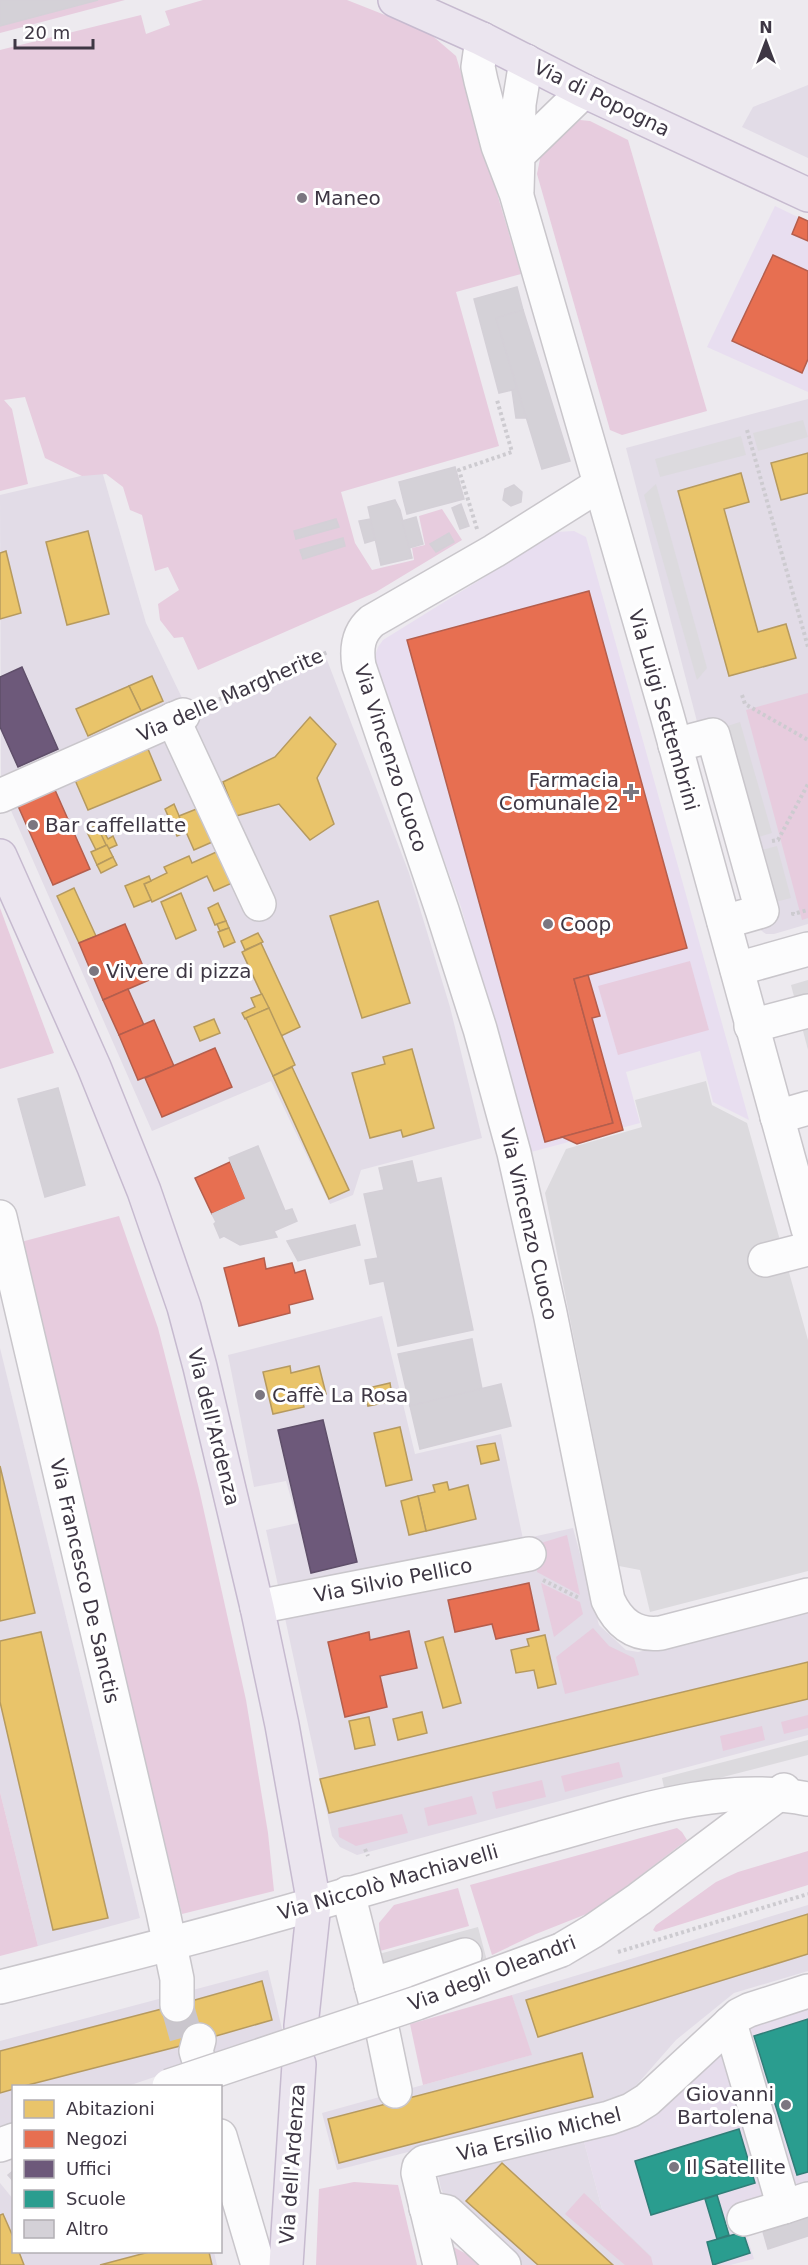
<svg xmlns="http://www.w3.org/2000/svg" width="808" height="2265" font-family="'DejaVu Sans',sans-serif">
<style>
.residential{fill:#e2dce7}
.commercial{fill:#e8def0}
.education{fill:#e6ddec}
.green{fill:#e7ccde}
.parking{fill:#dcdade}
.homes{fill:#e9c46a;stroke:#b69a5f;stroke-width:1.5}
.shops{fill:#e76f51;stroke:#b45e4d;stroke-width:1.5}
.offices{fill:#6d597a;stroke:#5f4f6a;stroke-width:1.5}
.schools{fill:#2a9d8f;stroke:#307e78;stroke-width:1.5}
.building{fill:#d4d1d7;stroke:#d4d0d7;stroke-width:1.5}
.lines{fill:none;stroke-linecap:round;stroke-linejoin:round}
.minor-tunnel{stroke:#cac6cd;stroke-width:33;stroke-dasharray:33 16;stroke-linecap:butt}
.minor-casing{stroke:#c9c6cb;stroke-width:36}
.major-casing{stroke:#c6bacf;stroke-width:36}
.path{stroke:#cdcbd0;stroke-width:4;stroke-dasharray:3 3;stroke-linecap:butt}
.minor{stroke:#fcfcfd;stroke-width:33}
.major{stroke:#ebe5ef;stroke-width:33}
.minor-bridge-casing{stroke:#c9c6cb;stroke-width:36;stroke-linecap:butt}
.minor-bridge{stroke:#fcfcfd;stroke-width:33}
.poi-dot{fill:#7b7680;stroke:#fff;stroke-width:2}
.labels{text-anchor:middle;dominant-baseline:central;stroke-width:6;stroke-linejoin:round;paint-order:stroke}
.street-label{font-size:20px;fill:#3e3744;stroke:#fff}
.poi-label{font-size:20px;fill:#3e3744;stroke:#fff;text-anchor:start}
</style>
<rect width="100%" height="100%" fill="#edeaef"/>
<g class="residential">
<path d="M808,85V158L742,127L753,107Z"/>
<path d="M808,399V924L774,934H766L749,922L626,448Z"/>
<path d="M102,471L146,623L183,700L1,776L0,495Z"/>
<path d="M327,660L409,873L450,1007L482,1138L361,1170L353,1195L330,1204L271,1081L152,1131L9,806Z"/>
<path d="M382,1316L415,1454L501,1434L523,1539L573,1528L599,1625L626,1650L638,1652L808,1613V1735L357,1855L340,1847L332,1836L266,1530L298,1523L286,1481L254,1487L228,1355Z"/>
<path d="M0,1348L140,1918L38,1946L0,1792Z"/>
<path d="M808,1905V1971L734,1993L676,2040L626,2097L337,2170L322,2113L531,2055L512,1995Z"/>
<path d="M268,1970L283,2033L128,2086H14L13,2126L0,2130V2041Z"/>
<path d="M583,2138L602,2209L652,2256L653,2265H518L453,2211L441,2189L437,2170Z"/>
<path d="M0,2183L13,2199L14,2252H214L217,2265H0Z"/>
</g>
<g class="commercial">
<path d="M775,206L808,222V392L707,347Z"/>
<path d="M574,531L586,537L749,1120L713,1102L700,1051L626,1072L640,1123L531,1152L461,907L373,662L378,647L383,640L557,532Z"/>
</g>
<g class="education">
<path d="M808,2006V2183L790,2188L741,2027Z"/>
<path d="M722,2050L767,2196L737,2204L754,2259L730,2265H653L651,2256L602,2209L583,2138Z"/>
</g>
<g class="green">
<path d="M0,0H125L0,33Z"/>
<path d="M203,0H347L428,32L456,56L521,274L456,292L499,446L341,492L355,543L372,570L414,560L412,548L425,545L419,516L442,509L462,540L376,592L198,670L183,637L174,638L160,620L158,604L179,590L168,567L155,571L142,515L130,510L123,487L106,474L82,476L45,458L25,397L4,400L12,409L28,484L0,491V50L141,15L146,34L170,25L165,11Z"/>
<path d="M580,120L590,121L628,140L707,411L622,435L610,430L537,174L541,154Z"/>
<path d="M808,693V918L802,920L746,710Z"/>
<path d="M0,908L54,1053L0,1069Z"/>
<path d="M690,961L709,1030L618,1055L598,986Z"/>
<path d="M119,1216L158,1328L199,1489L246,1700L268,1833L274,1891L182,1914L17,1243Z"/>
<path d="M567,1535L580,1595L537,1572L541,1543Z"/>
<path d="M541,1583L580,1602L583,1614L554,1637Z"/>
<path d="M593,1628L609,1646L634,1658L639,1675L565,1694L556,1657Z"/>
<path d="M808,1715V1728L784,1734L781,1722Z"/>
<path d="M762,1726L765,1740L723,1751L720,1736Z"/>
<path d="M619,1762L623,1777L565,1792L561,1776Z"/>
<path d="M542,1780L546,1797L496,1809L492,1792Z"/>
<path d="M0,1792L38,1946L0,1956Z"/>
<path d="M472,1796L477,1814L428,1826L424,1808Z"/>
<path d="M402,1814L408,1833L356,1846L339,1837L338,1828Z"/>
<path d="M677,1828L682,1832L687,1840L594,1911L536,1934L492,1955L470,1885Z"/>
<path d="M808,1851V1885L656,1932L653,1930L656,1925L716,1882L738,1872Z"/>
<path d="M458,1888L469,1926L380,1951L379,1923L394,1905Z"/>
<path d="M512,1995L532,2055L423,2085L410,2024Z"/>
<path d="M354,2182L398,2185L417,2265H316L319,2189Z"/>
<path d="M584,2193L651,2257L653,2265H625L565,2214Z"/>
<path d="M448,2244L483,2263L485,2265H453Z"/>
</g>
<g class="parking">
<path d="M803,420L808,437L758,451L753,433Z"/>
<path d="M741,436L746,455L660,477L655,459Z"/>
<path d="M656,484L707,668L697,680L644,495Z"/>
<path d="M740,722L772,833L752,839L721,728Z"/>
<path d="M777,846L791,898L768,904L754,852Z"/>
<path d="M808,980V1050L791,985Z"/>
<path d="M706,1081L712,1105L747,1123L808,1340V1571L650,1612L640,1570L619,1566L545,1193L566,1149L642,1127L635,1100Z"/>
<path d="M808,1740V1755L665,1792L662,1778Z"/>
<path d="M478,1927L487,1961L386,1994L379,1954Z"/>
</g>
<g class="homes">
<path d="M808,453V493L781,500L771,463Z"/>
<path d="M741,473L749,502L724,509L758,632L786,624L796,658L729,676L678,491Z"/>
<path d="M88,531L109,614L67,625L46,542Z"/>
<path d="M6,551L21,613L0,619V553Z"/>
<path d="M152,676L163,701L141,711L129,686Z"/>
<path d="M129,686L141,711L88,736L76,709Z"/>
<path d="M310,717L336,744L317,778L334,824L310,840L279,804L236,816L223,782L275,757Z"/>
<path d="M148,749L161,780L88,810L75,780Z"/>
<path d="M174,804L186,832L177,836L165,809Z"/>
<path d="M204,806L219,839L194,850L179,816Z"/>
<path d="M97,825L107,845L96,850L86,830Z"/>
<path d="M103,830L108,839L113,836L117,845L108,849L100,832Z"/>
<path d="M107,845L113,857L97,865L91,852Z"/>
<path d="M223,849L239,880L214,891L207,876L152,902L144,884L167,873L164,867L189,856L192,863Z"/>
<path d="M113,857L117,865L101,873L97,865Z"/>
<path d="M149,876L151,881L144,884L151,900L134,907L125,886Z"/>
<path d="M74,888L96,936L79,943L57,896Z"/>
<path d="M181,893L196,930L176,939L161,902Z"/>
<path d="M378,901L410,1003L362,1018L330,916Z"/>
<path d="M218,903L226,921L215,925L208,908Z"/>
<path d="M226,921L229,928L220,931L217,924Z"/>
<path d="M229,928L235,942L224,947L218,932Z"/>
<path d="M258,933L263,942L245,950L241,941Z"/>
<path d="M261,943L300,1027L281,1036L242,952Z"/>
<path d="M262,994L269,1008L245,1019L242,1013L255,1007L251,998Z"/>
<path d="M269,1008L295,1065L273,1076L246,1018Z"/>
<path d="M214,1019L220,1033L200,1041L194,1027Z"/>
<path d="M412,1049L434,1128L403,1137L401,1130L370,1138L352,1073L385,1064L383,1057Z"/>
<path d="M292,1067L349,1190L329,1199L273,1076Z"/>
<path d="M290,1366L291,1373L319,1366L326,1394L302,1399L304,1407L273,1414L263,1372Z"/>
<path d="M390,1383L393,1401L368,1406L364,1389Z"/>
<path d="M400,1427L412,1480L386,1486L374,1433Z"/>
<path d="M495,1443L499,1460L481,1464L477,1446Z"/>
<path d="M0,1466L35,1613L0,1621Z"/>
<path d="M447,1482L449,1490L468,1485L476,1519L426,1531L418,1496L435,1492L433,1485Z"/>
<path d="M418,1496L426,1531L409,1535L401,1501Z"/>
<path d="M41,1632L108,1918L53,1930L0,1702V1641Z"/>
<path d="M545,1635L556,1684L538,1688L534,1670L516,1673L511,1650L529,1646L527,1639Z"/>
<path d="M443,1637L461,1703L443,1708L425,1642Z"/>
<path d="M808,1662V1699L329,1813L320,1779Z"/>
<path d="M422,1712L427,1733L398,1740L393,1719Z"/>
<path d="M369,1717L375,1745L355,1749L349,1721Z"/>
<path d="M808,1914V1954L538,2037L526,2000Z"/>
<path d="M262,1981L272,2020L188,2044L24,2086H14V2089L0,2093V2051L177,2005Z"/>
<path d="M582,2053L593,2097L339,2163L328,2119Z"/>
<path d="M502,2163L613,2265H538L466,2201Z"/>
<path d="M3,2214L14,2239V2252H19L24,2265H0V2215Z"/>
<path d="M149,2252H209L212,2265H100Z"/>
</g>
<g class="shops">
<path d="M799,217L808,221V241L792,234Z"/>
<path d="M773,255L808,271V359L802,373L732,341Z"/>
<path d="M589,591L687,948L574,979L613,1123L545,1142L407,640Z"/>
<path d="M55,790L90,869L53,885L18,806Z"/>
<path d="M125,924L149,980L103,1000L79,943Z"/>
<path d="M588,975L600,1016L592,1018L623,1130L577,1144L562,1137L613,1123L574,979Z"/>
<path d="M128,989L144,1025L119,1035L103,1000Z"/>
<path d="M154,1020L174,1066L138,1080L119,1035Z"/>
<path d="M215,1048L232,1087L162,1117L145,1078Z"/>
<path d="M230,1162L246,1199L212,1214L195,1178Z"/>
<path d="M264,1258L266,1269L292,1263L295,1273L305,1270L313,1299L289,1305L290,1313L239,1326L224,1268Z"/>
<path d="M529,1583L539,1630L496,1639L492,1624L455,1632L448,1600Z"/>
<path d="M409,1631L417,1668L380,1676L387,1707L345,1717L328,1642L369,1632L370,1640Z"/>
</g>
<g class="offices">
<path d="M22,667L58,749L18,767L0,727V677Z"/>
<path d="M323,1420L357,1562L311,1573L278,1430Z"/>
</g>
<g class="schools">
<path d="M808,2019V2172L797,2175L754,2036Z"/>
<path d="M739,2129L755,2183L651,2215L635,2161Z"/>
<path d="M717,2195L729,2235L717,2239L705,2199Z"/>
<path d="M743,2232L750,2253L713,2265L707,2242Z"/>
</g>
<g class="building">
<path d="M0,0H98L0,26Z"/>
<path d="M517,287L523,310L496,318L517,389L499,393L474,299Z"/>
<path d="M523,310L570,461L542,469L496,318Z"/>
<path d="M517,389L526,418H516L512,390Z"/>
<path d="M455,467L464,499L407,514L399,482Z"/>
<path d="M514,485L522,492L521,502L511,506L503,500L505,489Z"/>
<path d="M395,500L400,510L412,558L381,565L368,507Z"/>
<path d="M461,504L469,526L460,529L452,508Z"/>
<path d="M416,517L423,544L409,548L402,521Z"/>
<path d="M336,519L339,527L296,539L294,531Z"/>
<path d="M370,519L375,540L365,543L359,521Z"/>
<path d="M449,533L454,542L436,552L430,544Z"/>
<path d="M343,538L345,546L303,559L300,550Z"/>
<path d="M58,1088L85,1185L45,1197L18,1099Z"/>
<path d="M258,1146L285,1211L292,1209L297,1221L274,1231L277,1237L240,1245L224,1236L220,1238L214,1224L216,1222L212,1214L246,1199L229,1158Z"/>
<path d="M412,1161L417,1183L441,1178L473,1330L398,1346L384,1281L370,1284L365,1260L378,1258L364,1194L384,1190L379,1168Z"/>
<path d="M355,1225L360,1245L298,1261L287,1241Z"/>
<path d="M472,1339L482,1389L410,1406L398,1354Z"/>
<path d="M501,1384L511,1426L420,1449L410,1406Z"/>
<path d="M14,2170V2182L8,2175Z"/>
<path d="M808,2210V2236L768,2249L761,2225Z"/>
</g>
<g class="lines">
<path class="minor-tunnel" d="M177,2005L188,2044"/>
<g class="minor-casing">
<g id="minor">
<path d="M482,39L478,67L481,81L498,146L516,193L667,715L808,1229"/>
<path d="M518,155L519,104L526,61"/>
<path d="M517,191L518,155L584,91"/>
<path d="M599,485L494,551L372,621C358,633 356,648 359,666L442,910L480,1029L514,1153L550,1313L608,1600C619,1624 635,1636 661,1633L808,1595"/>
<path d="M173,719L259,904"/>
<path d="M675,745L713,735L762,911L724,922"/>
<path d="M0,796L183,715"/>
<path d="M737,969L808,949"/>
<path d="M751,1026L808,1011"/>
<path d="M777,1117L808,1108"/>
<path d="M0,1217L163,1912L177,1979V2005"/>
<path d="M765,1260L808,1249"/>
<path d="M257,1607L529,1554"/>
<path d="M348,1893L375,2000"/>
<path d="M561,1950L593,1931L639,1899L784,1790"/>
<path d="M371,1985L465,1955"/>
<path d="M0,1987C104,1961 208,1935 311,1905C388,1882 465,1860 542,1838C627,1815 719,1781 808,1799"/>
<path d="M730,2023L784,2207L808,2199"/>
<path d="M383,2033L395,2091"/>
<path d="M199,2040L196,2051L199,2061"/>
<path d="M220,2136L258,2265"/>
<path d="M0,2145L14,2140"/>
<path d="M426,2208L447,2212L504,2265"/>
<path d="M744,2219L784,2207"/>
<path d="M440,2265L418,2173L419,2167L424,2162L609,2118L631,2110L647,2100L739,2015L749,2010L808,1991"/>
</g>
</g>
<g class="major-casing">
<g id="major">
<path d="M395,0L482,39L584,91L808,195"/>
<path d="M0,856L94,1067L144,1191L184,1307L200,1367L257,1607L282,1725L314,1904L301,2026"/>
<path d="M286,2265L299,2064"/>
</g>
</g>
<g class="path">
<path d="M747,430L808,647"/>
<path d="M477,529L459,470L512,452L497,400"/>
<path d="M742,695L745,704L808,740"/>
<path d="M208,704L328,652"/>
<path d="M772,841L778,840L808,784"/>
<path d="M793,912V914L808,910"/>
<path d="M543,1580L579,1598"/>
<path d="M365,1849L368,1856"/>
<path d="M618,1952L808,1894"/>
</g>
<use href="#minor" class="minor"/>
<use href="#major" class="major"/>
<g class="minor-bridge-casing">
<path id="minor-bridge" d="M169,2086L417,2003L561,1950"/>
</g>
<use href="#minor-bridge" class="minor-bridge"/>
</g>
<g class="poi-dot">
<circle cx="302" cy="198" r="6"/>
<path d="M628 783h6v6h6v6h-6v6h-6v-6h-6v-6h6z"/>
<circle cx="33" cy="825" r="6"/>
<circle cx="548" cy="924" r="6"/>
<circle cx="94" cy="971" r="6"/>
<circle cx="260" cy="1395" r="6"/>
<circle cx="786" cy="2105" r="6"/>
<circle cx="674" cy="2167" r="6"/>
</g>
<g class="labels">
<g class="street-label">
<text transform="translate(602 98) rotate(26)">Via di Popogna</text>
<text transform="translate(230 695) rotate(-24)">Via delle Margherite</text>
<text transform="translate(664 710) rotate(74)">Via Luigi Settembrini</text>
<text transform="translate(391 758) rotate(72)">Via Vincenzo Cuoco</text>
<text transform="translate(529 1224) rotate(77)">Via Vincenzo Cuoco</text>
<text transform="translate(214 1427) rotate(76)">Via dell'Ardenza</text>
<text transform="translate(393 1580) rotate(-11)">Via Silvio Pellico</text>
<text transform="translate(85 1581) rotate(77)">Via Francesco De Sanctis</text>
<text transform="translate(388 1882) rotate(-16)">Via Niccolò Machiavelli</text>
<text transform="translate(492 1973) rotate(-21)">Via degli Oleandri</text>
<text transform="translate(539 2134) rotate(-14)">Via Ersilio Michel</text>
<text transform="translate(292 2164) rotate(-86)">Via dell'Ardenza</text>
</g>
<g class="poi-label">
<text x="314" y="198">Maneo</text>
<text x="619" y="780" text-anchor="end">Farmacia<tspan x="619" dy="23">Comunale 2</tspan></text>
<text x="45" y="825">Bar caffellatte</text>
<text x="560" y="924">Coop</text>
<text x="106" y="971">Vivere di pizza</text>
<text x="272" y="1395">Caffè La Rosa</text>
<text x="774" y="2094" text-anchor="end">Giovanni<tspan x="774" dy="23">Bartolena</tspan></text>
<text x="686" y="2167">Il Satellite</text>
</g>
</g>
<rect x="12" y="2085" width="210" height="168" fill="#ffffff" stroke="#b2afb4" stroke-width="1.5"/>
<rect x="24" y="2100" width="30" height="18" fill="#e9c46a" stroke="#b2afb4" stroke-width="1.5"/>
<text x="66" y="2115" font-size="18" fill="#3e3744">Abitazioni</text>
<rect x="24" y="2130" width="30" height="18" fill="#e76f51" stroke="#b2afb4" stroke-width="1.5"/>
<text x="66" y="2145" font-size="18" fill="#3e3744">Negozi</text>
<rect x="24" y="2160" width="30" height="18" fill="#6d597a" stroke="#b2afb4" stroke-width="1.5"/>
<text x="66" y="2175" font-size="18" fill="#3e3744">Uffici</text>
<rect x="24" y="2190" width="30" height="18" fill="#2a9d8f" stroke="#b2afb4" stroke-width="1.5"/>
<text x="66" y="2205" font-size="18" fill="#3e3744">Scuole</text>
<rect x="24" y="2220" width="30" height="18" fill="#d4d1d7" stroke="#b2afb4" stroke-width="1.5"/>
<text x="66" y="2235" font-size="18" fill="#3e3744">Altro</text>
<g transform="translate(766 42)" stroke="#ffffff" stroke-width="4.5" paint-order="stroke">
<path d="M0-4.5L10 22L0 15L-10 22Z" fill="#3e3744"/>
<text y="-9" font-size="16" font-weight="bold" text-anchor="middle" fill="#3e3744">N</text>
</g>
<path d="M15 39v9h78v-9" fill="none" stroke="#3e3744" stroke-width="3"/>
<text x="24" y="39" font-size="18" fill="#3e3744" stroke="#ffffff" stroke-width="4.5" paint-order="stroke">20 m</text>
</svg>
